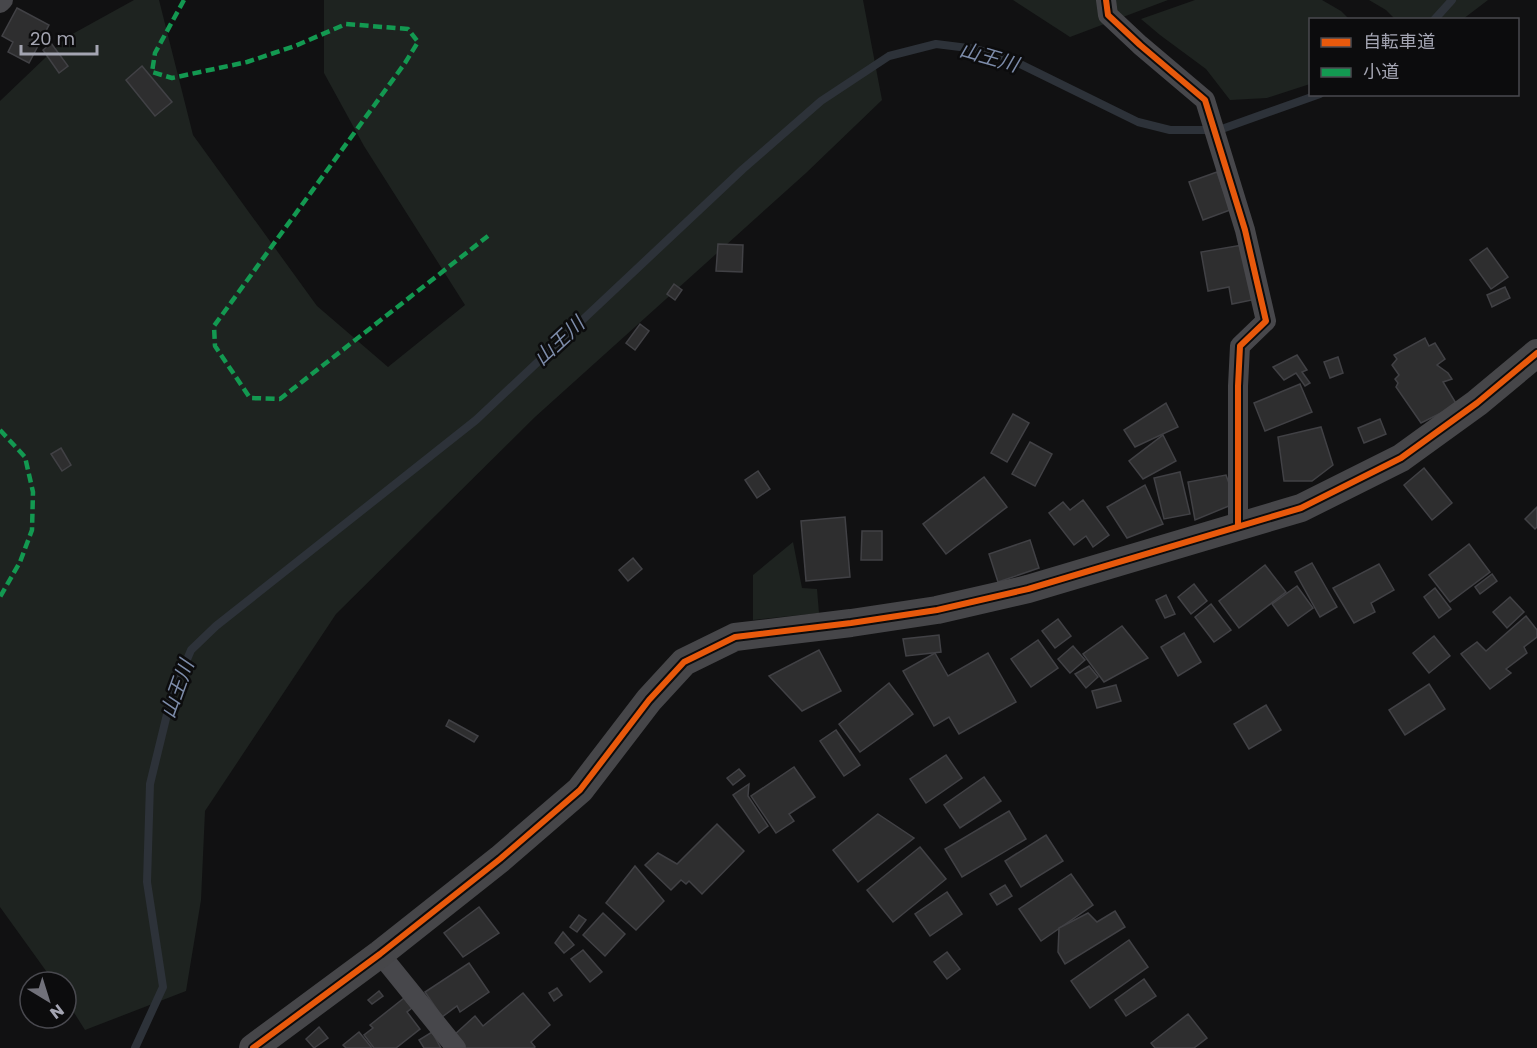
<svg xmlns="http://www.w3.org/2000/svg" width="1537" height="1048" font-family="Poppins,'Noto Sans JP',sans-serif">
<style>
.green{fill:#1e2320}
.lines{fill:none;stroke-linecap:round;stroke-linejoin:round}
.stream{stroke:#2d3239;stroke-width:8}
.building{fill:#2e2e2f;stroke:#414145;stroke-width:1.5}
.street{stroke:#47474b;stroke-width:20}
.secondary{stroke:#464649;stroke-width:28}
.quiet{stroke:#139951;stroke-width:4.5;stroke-dasharray:9 4.5;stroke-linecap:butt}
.cycleway-casing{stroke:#0c0c0d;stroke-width:10}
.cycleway{stroke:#e8590c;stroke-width:6}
.labels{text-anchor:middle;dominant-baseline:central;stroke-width:5;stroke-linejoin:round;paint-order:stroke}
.water-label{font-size:20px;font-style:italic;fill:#7d8caa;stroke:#0c0c0d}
</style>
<rect width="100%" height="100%" fill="#111112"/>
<g class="green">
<path d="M134,0H159L193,135L317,306L388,367L465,305L364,146L324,73V0H863L882,100L806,173L535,417L336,614L205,811L201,900L186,991L85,1030L66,1000V982H54L0,907V101L67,37Z"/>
<path d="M1013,0H1168L1070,37Z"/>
<path d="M1195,0H1322L1341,11L1349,19L1310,20V84L1267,98L1230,100L1206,69L1160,35L1141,19Z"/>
<path d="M1369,0H1488L1463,19L1396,20L1386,10Z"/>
<path d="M793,542L802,588L817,589L819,613L753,620V575Z"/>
</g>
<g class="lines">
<g class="stream">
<path d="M1434,20L1452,0"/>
<path d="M135,1048L163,987L147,882L150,784L171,698L191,650L216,626L476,420L743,169L821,101L889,56L936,44L976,49L1012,60L1138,122L1170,130H1219L1320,94"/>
</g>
</g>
<g class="building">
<path d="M17,8L49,25L29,63L8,52L13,42L2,36Z"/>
<path d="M51,43L68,66L59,73L43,50Z"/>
<path d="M142,66L172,102L155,116L126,80Z"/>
<path d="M1217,172L1230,210L1203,220L1189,182Z"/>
<path d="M718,244L743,245L742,272L716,271Z"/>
<path d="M1242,245L1252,300L1232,304L1229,287L1208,291L1201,252Z"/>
<path d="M1487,248L1508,277L1491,289L1470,260Z"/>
<path d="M674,284L682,290L675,300L667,294Z"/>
<path d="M1505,287L1510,298L1492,307L1487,295Z"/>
<path d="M640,324L649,331L635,350L626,343Z"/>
<path d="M1425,338L1429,346L1435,343L1445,359L1437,365L1448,373L1452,379L1443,382L1457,405L1421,423L1396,387L1398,383L1395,379L1399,375L1392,365L1397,359L1394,355Z"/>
<path d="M1297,355L1307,370L1302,372L1310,383L1305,386L1296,373L1284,380L1273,367Z"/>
<path d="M1338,357L1343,373L1330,378L1324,362Z"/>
<path d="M1300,384L1312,412L1265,431L1254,403Z"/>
<path d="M1166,403L1178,427L1135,447L1124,430Z"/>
<path d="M1013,414L1029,423L1007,462L991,453Z"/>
<path d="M1380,419L1386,434L1364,443L1358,428Z"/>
<path d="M1321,427L1333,465L1312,481H1284L1278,437Z"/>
<path d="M1163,435L1176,461L1143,479L1129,461Z"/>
<path d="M1030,442L1052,454L1035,486L1012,474Z"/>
<path d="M61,448L71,465L62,471L51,454Z"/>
<path d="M1424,468L1452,503L1432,520L1404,485Z"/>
<path d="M758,471L770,489L757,498L745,480Z"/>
<path d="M1180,472L1190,514L1164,519L1154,478Z"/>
<path d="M1226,475L1236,503L1195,520L1188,482Z"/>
<path d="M984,477L1007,507L946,554L923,524Z"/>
<path d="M1145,485L1163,524L1127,538L1107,507Z"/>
<path d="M1083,500L1109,535L1093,547L1086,536L1074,545L1049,513L1063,502L1070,510Z"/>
<path d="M1537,507V527L1535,529L1525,519Z"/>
<path d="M845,517L850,577L806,581L801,521Z"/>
<path d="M862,531H882V560H861Z"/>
<path d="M1030,540L1039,568L998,582L989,554Z"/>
<path d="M1469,544L1490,572L1450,602L1429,575Z"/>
<path d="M633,558L642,569L628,581L619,570Z"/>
<path d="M1312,563L1337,607L1320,617L1295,572Z"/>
<path d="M1379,564L1394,590L1371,603L1375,612L1354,623L1333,588Z"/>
<path d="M1265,565L1286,592L1239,628L1219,601Z"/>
<path d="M1492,574L1497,581L1480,594L1475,587Z"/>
<path d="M1194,584L1207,601L1191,614L1178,597Z"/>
<path d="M1297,586L1313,608L1288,626L1272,604Z"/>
<path d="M1435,588L1451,609L1439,618L1424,597Z"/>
<path d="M1166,595L1175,614L1165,618L1156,600Z"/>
<path d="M1510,597L1524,612L1507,628L1493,612Z"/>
<path d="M1211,604L1231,630L1214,642L1195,617Z"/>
<path d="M1526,616L1537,630V637L1524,647L1527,653L1506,669L1511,673L1490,689L1461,654L1477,642L1486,651Z"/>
<path d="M1058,619L1071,636L1055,648L1042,631Z"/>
<path d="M1122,626L1148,658L1104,682L1083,654Z"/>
<path d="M1184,633L1201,662L1178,676L1161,647Z"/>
<path d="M939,635L941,652L906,656L903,639Z"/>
<path d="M1434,636L1450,656L1429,673L1413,653Z"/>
<path d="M1038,640L1058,668L1031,687L1011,659Z"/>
<path d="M1073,646L1085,660L1070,673L1058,659Z"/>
<path d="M819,650L841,691L802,711L769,676Z"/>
<path d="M935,653L948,676L988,653L1016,702L959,734L949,717L934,726L903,671Z"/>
<path d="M1089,666L1098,677L1086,688L1075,674Z"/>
<path d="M889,683L913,714L860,752L839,724Z"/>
<path d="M1429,684L1445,709L1405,735L1389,710Z"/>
<path d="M1116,685L1121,701L1097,708L1092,691Z"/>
<path d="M1266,705L1281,730L1249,749L1234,724Z"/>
<path d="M449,720L478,736L474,742L446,726Z"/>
<path d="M836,730L860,765L844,776L820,741Z"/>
<path d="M946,755L962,778L926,803L910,779Z"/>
<path d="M794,767L815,797L789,814L794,821L776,833L751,796Z"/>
<path d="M739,769L745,776L733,785L727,778Z"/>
<path d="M984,777L1001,801L960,828L944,805Z"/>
<path d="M749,784L748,796L768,826L759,833L733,795Z"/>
<path d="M1009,811L1026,839L962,877L945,849Z"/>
<path d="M878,814L914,838L858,882L833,850Z"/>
<path d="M717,824L744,851L702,894L689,881L686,884L681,880L671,890L645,865L658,853L677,864Z"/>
<path d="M1046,835L1063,861L1021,887L1005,861Z"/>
<path d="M920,847L946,879L893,922L867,890Z"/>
<path d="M635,866L664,901L636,930L606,903Z"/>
<path d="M1071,874L1093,905L1041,941L1019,909Z"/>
<path d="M1005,885L1012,896L997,905L990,894Z"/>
<path d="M947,892L962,914L930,936L915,914Z"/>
<path d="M479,907L499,933L463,957L444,933Z"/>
<path d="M1115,911L1125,927L1065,964L1058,952L1059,928L1088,913L1097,922Z"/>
<path d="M603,913L625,934L605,956L583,935Z"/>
<path d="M579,915L586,920L577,932L570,927Z"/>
<path d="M563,932L574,945L564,953L555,943Z"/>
<path d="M1129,940L1148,967L1090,1008L1071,981Z"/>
<path d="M583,950L602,972L590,982L571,959Z"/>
<path d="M947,952L960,969L947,979L934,962Z"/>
<path d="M469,963L489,992L460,1012L457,1006L442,1017L425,992Z"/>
<path d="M1144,979L1156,996L1126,1016L1115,1000Z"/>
<path d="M557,988L562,995L554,1001L549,993Z"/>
<path d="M379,991L383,996L372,1004L368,1000Z"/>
<path d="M523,993L550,1025L531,1042L535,1047L534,1048H465L454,1035L475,1016L483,1026Z"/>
<path d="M404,998L412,1008L407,1012L420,1029L396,1048H374L364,1035L373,1028L370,1025Z"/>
<path d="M1188,1014L1207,1038L1194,1048H1155L1151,1043Z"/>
<path d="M319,1027L328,1038L314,1048L306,1039Z"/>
<path d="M359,1032L372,1048H346L343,1045Z"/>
<path d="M432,1032L441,1048H424L419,1040Z"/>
</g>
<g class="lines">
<g class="street">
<path d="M1106,0L1108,15L1140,45L1205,100L1245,230L1266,321L1240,346L1238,386V526"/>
<path d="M0,3L3,0"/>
<path d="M380,954L456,1048"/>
</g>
<path class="secondary" d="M253,1048L380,954L500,859L580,790L649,700L684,662L735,637L851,623L937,610L1028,589L1301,508L1401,458L1477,403L1537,353"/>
<g class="quiet">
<path d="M184,0L155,53L152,72L172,78L247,62L295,46L346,24L408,29L418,42L405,63L214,326L215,346L250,398L280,399L488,236"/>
<path d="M0,430L25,457L33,492L32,530L20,562L0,597"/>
</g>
<g class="cycleway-casing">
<g id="cycleway">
<path d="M1106,0L1108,15L1140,45L1205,100L1245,230L1266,321L1240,346L1238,386V526"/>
<path d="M253,1048L380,954L500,859L580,790L649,700L684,662L735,637L851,623L937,610L1028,589L1301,508L1401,458L1477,403L1537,353"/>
</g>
</g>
<use href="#cycleway" class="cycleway"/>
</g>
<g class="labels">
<g class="water-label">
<text transform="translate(989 57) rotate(16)">山王川</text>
<text transform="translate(559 341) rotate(-43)">山王川</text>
<text transform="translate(177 689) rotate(-70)">山王川</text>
</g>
</g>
<rect x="1309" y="18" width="210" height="78" fill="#0c0c0d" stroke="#49494f" stroke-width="1.5"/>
<rect x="1321" y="38" width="30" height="9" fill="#e8590c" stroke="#49494f" stroke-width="1.5"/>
<text x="1363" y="48" font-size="18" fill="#a4a5b2">自転車道</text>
<rect x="1321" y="68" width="30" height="9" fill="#139951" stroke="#49494f" stroke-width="1.5"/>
<text x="1363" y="78" font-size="18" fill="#a4a5b2">小道</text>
<g transform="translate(48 1000) rotate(142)"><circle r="28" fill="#0c0c0d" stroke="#49494f" stroke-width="1.5"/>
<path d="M0-4.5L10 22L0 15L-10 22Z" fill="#71717a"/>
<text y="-9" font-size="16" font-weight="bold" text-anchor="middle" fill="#a4a5b2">N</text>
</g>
<path d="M21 45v9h76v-9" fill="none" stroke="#a4a5b2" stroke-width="3"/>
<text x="30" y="45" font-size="18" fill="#a4a5b2" stroke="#0c0c0d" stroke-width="4.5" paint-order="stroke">20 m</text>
</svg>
